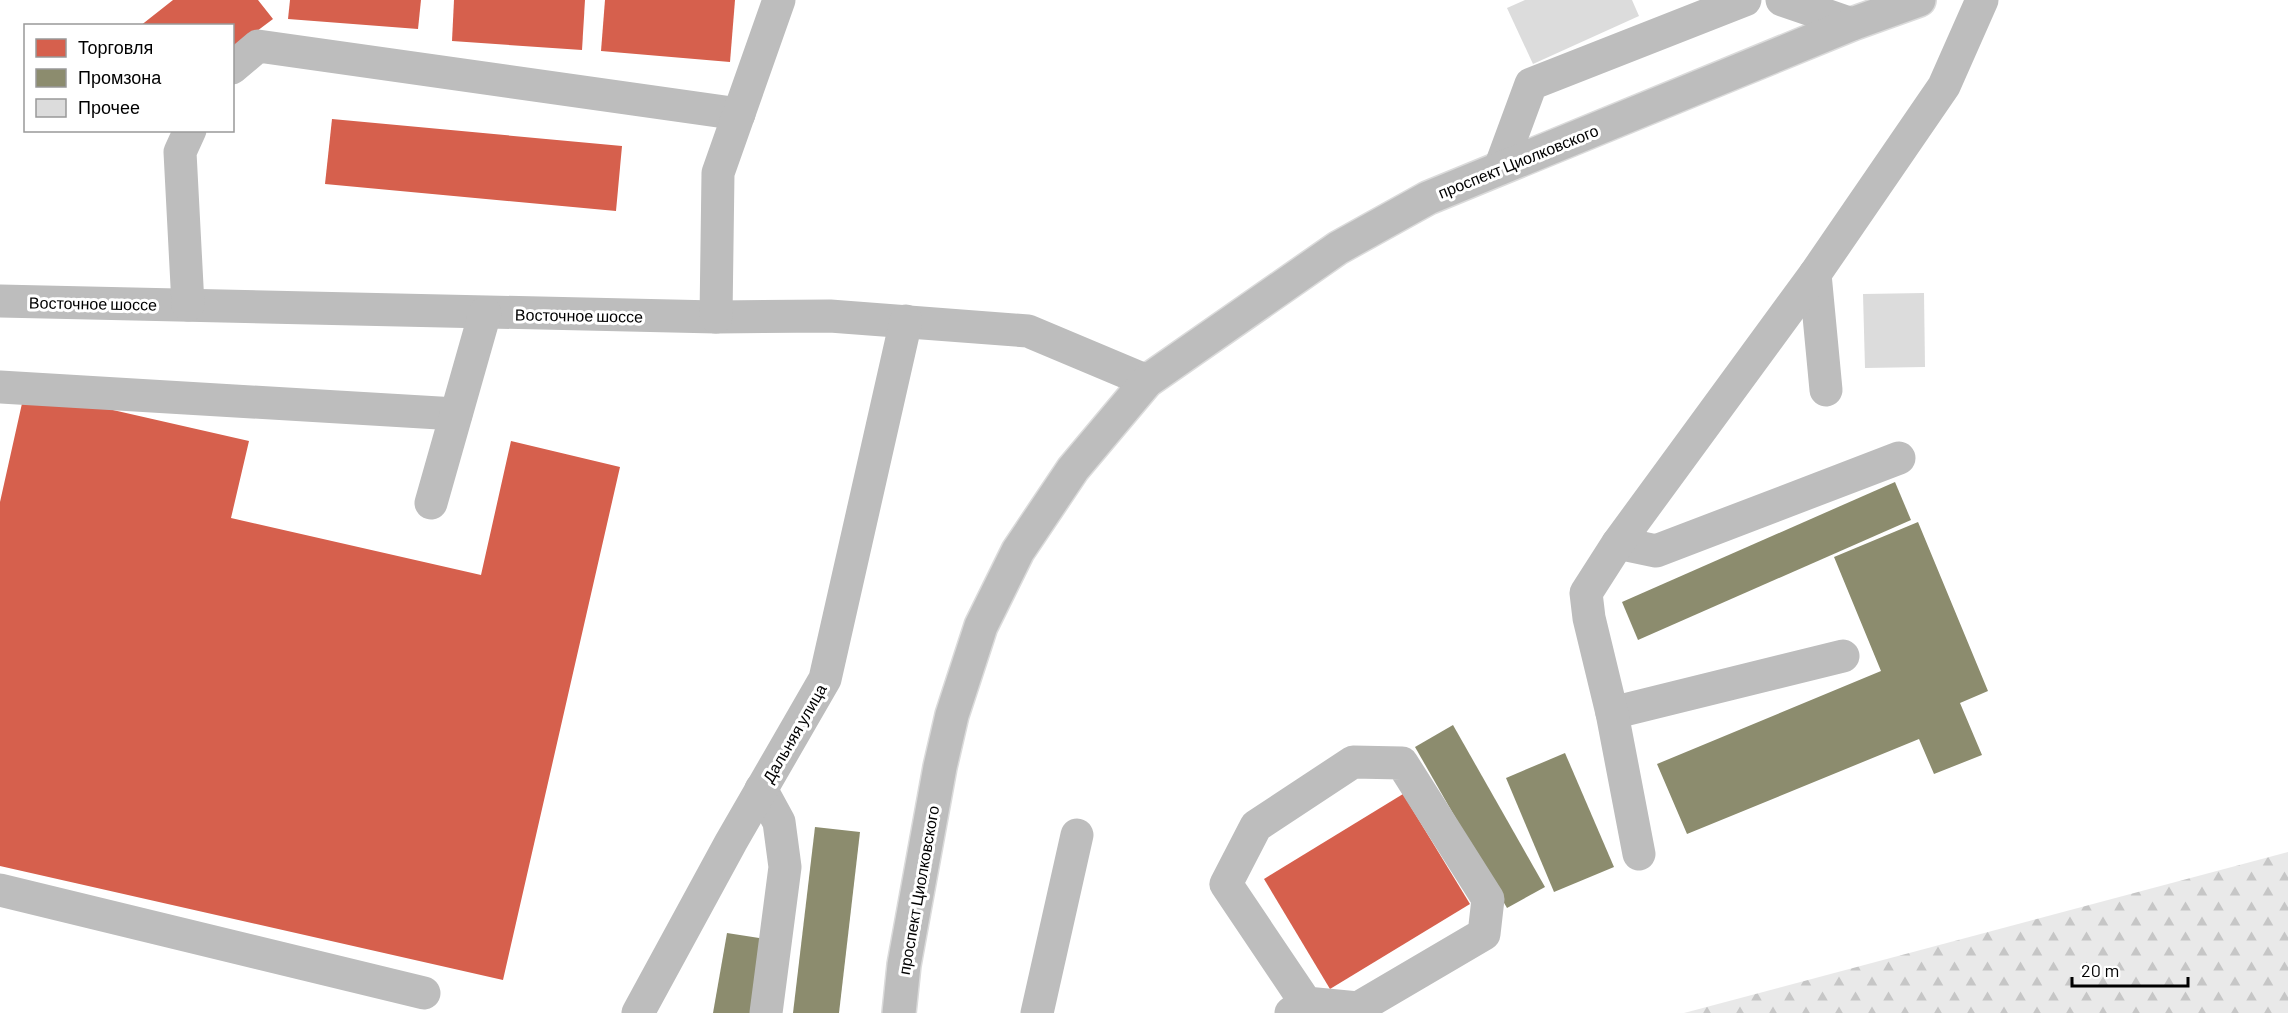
<svg xmlns="http://www.w3.org/2000/svg" width="2288" height="1013" font-family="Barlow,sans-serif">
<style>
.forest{fill:url(#forest-firs)}
.shops{fill:#d6604d}
.industry{fill:#8c8c6e}
.building{fill:#dcdcdc}
.lines{fill:none;stroke-linecap:round;stroke-linejoin:round}
.major-casing{stroke:#dbdbdb;stroke-width:36}
.minor{stroke:#bdbdbd;stroke-width:33}
.major{stroke:#bdbdbd;stroke-width:33}
.labels{text-anchor:middle;dominant-baseline:central;stroke-width:6;stroke-linejoin:round;paint-order:stroke}
.street-label{font-size:16px;fill:#000;stroke:#fff}
</style>
<defs>
<pattern id="forest-firs" width="22" height="20" patternUnits="userSpaceOnUse" patternTransform="scale(1.5)"><rect width="22" height="20" fill="#e9e9e9"/><path d="M5 1l3.5 6h-7zM16 11l3.5 6h-7z" fill="#c6c6c6"/></pattern>
</defs>
<rect width="100%" height="100%" fill="#fff"/>
<path class="forest" d="M2288,852V1013H1684Z"/>
<g class="shops">
<path d="M173,0H258L273,19L232,50V26H140Z"/>
<path d="M290,0H421L418,29L288,19Z"/>
<path d="M454,0H585L582,50L452,41Z"/>
<path d="M605,0H735L730,62L601,51Z"/>
<path d="M332,119L622,146L616,211L325,184Z"/>
<path d="M25,390L249,441L231,518L481,575L511,441L620,467L503,980L0,866V502Z"/>
<path d="M1403,794L1470,904L1330,989L1264,879Z"/>
</g>
<g class="industry">
<path d="M1895,482L1911,520L1638,640L1622,602Z"/>
<path d="M1918,522L1988,691L1960,703L1982,755L1934,774L1919,739L1687,834L1657,764L1881,671L1834,557Z"/>
<path d="M1453,725L1545,887L1507,908L1415,747Z"/>
<path d="M1565,753L1614,867L1554,892L1506,778Z"/>
<path d="M815,827L860,832L839,1013H793Z"/>
<path d="M727,933L766,939L753,1013H713Z"/>
</g>
<g class="building">
<path d="M1525,0H1632L1639,16L1533,64L1507,8Z"/>
<path d="M1924,293L1925,367L1865,368L1863,294Z"/>
</g>
<g class="lines">
<g class="major-casing">
<path id="major" d="M899,1013L904,965L940,767L952,715L981,626L1018,551L1073,469L1147,381L1338,248L1428,198L1852,24L1919,0"/>
</g>
<g class="minor">
<path d="M1782,0L1852,24"/>
<path d="M232,68L258,46L739,114"/>
<path d="M1500,168L1531,84L1745,0"/>
<path d="M1815,274L1826,390"/>
<path d="M0,301L716,317L830,316L1028,331L1147,381"/>
<path d="M188,305L180,152L190,130"/>
<path d="M716,317L718,173L779,0"/>
<path d="M0,387L456,414"/>
<path d="M431,503L485,313"/>
<path d="M1618,543L1656,551L1899,458"/>
<path d="M1612,713L1843,656"/>
<path d="M761,789L779,822L785,867L766,1013"/>
<path d="M1639,854L1612,713L1589,618L1586,593L1618,543L1815,274L1944,86L1982,0"/>
<path d="M0,890L424,993"/>
<path d="M638,1013L731,842L825,679L906,321"/>
<path d="M1037,1013L1077,835"/>
<path d="M1291,1013L1306,1003L1358,1008L1484,934L1488,899L1402,763L1353,762L1256,826L1226,884L1306,1003"/>
</g>
<use href="#major" class="major"/>
</g>
<g class="labels">
<g class="street-label">
<text transform="translate(1518 161) rotate(-22)">проспект Циолковского</text>
<text transform="translate(93 303) rotate(1)">Восточное шоссе</text>
<text transform="translate(579 315) rotate(1)">Восточное шоссе</text>
<text transform="translate(794 733) rotate(-60)">Дальняя улица</text>
<text transform="translate(918 890) rotate(-80)">проспект Циолковского</text>
</g>
</g>
<rect x="24" y="24" width="210" height="108" fill="#ffffff" stroke="#999999" stroke-width="1.5"/>
<rect x="36" y="39" width="30" height="18" fill="#d6604d" stroke="#999999" stroke-width="1.5"/>
<text x="78" y="54" font-size="18" fill="#000000">Торговля</text>
<rect x="36" y="69" width="30" height="18" fill="#8c8c6e" stroke="#999999" stroke-width="1.5"/>
<text x="78" y="84" font-size="18" fill="#000000">Промзона</text>
<rect x="36" y="99" width="30" height="18" fill="#dcdcdc" stroke="#999999" stroke-width="1.5"/>
<text x="78" y="114" font-size="18" fill="#000000">Прочее</text>
<path d="M2072 977v9h116v-9" fill="none" stroke="#000000" stroke-width="3"/>
<text x="2081" y="977" font-size="18" fill="#000000" stroke="#ffffff" stroke-width="4.5" paint-order="stroke">20 m</text>
</svg>
